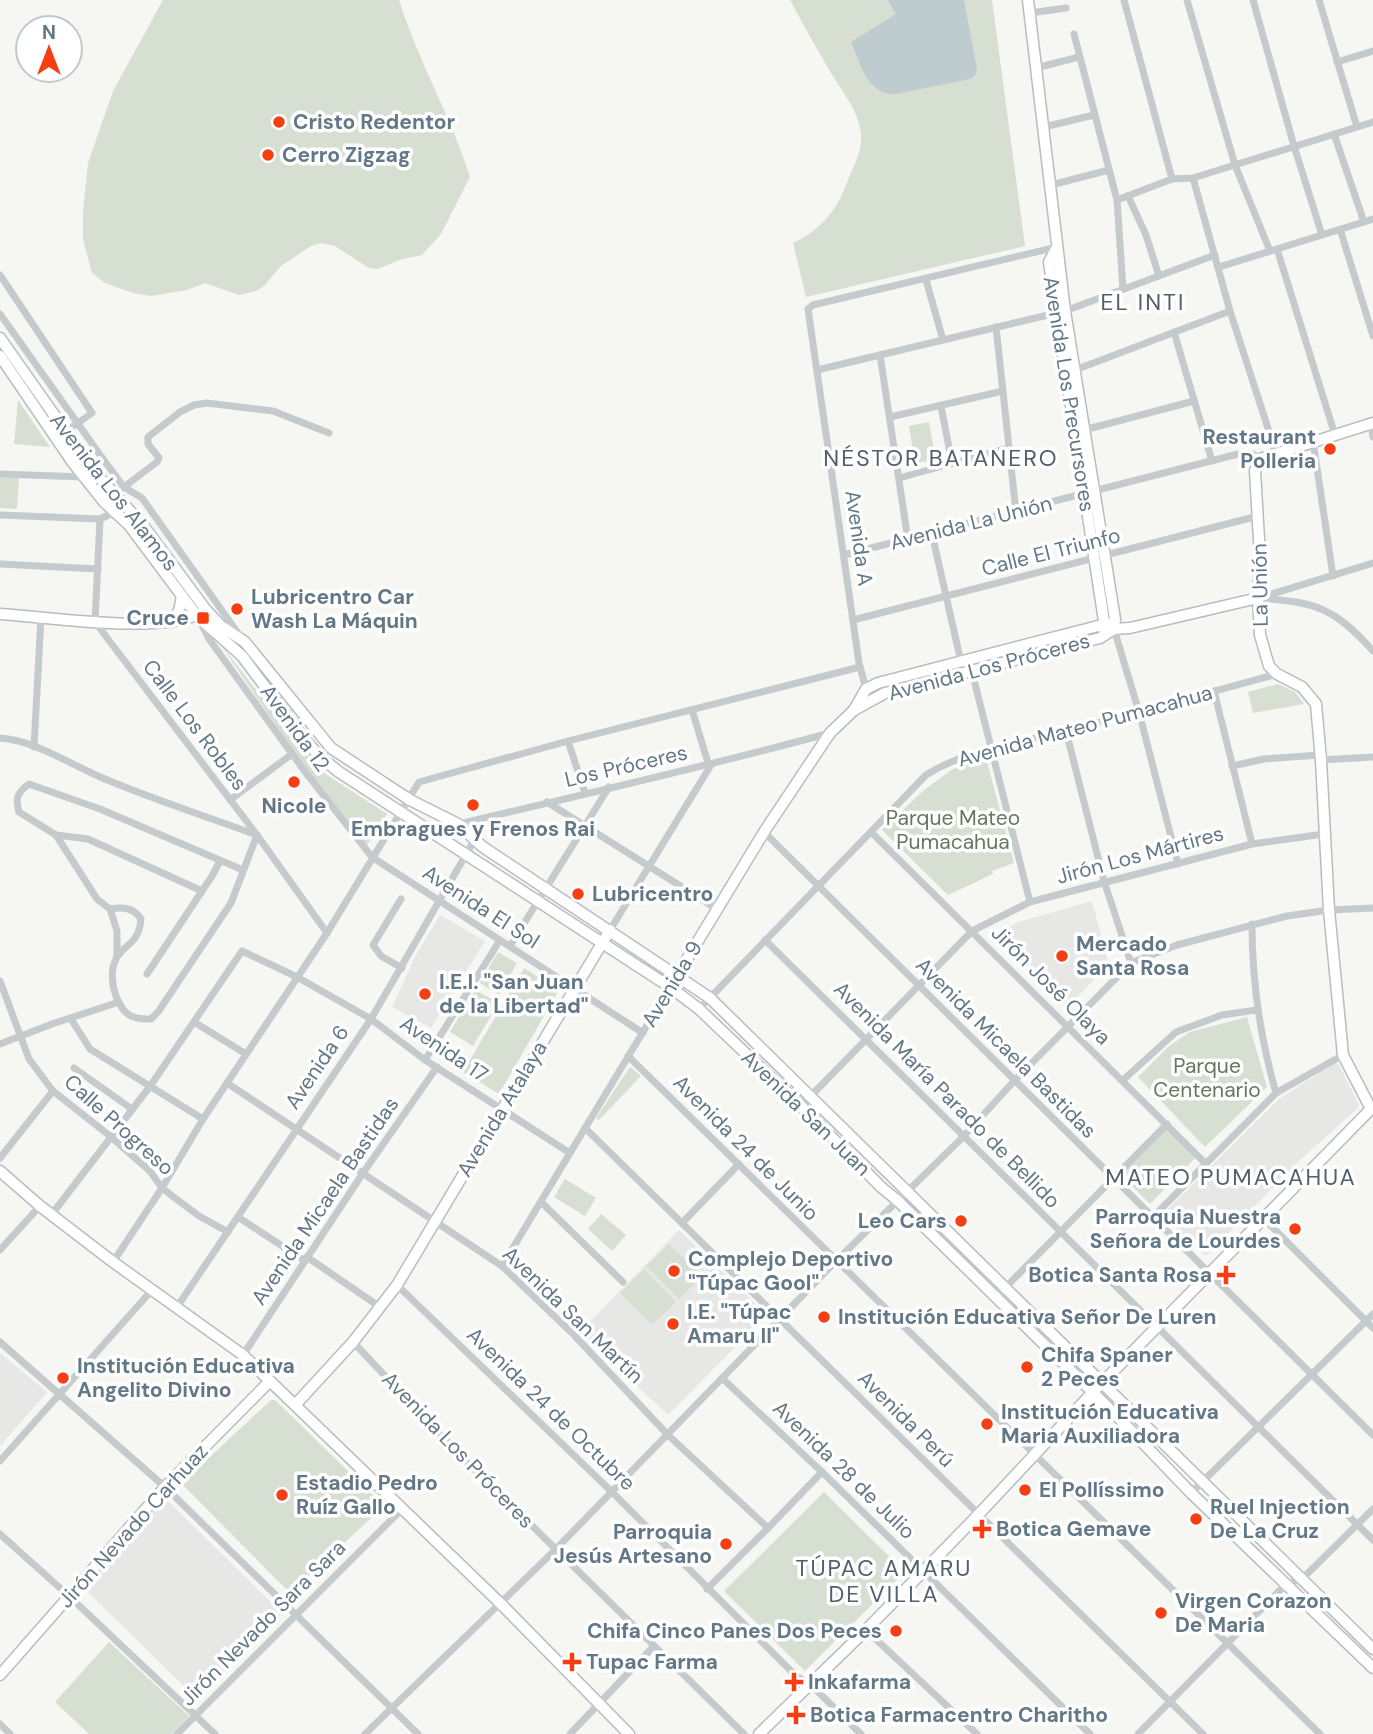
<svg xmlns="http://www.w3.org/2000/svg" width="1373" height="1734" font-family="'DM Sans',sans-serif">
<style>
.built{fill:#e7e8e6}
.green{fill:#d7dfd3}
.water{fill:#becbcf}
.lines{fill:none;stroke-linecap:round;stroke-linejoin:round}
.secondary-casing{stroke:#b7bdc1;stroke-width:13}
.street{stroke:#c5cacc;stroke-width:7}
.secondary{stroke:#fff;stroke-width:10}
.poi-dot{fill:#f53f13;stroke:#fff;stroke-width:2.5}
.labels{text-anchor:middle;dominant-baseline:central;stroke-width:7;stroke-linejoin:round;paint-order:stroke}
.poi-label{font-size:21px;font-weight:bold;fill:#627886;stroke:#fff;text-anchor:start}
.street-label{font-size:21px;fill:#627886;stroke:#fff}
.park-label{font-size:21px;fill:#64785d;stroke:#fff}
.neighbourhood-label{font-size:23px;letter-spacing:2px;fill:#51606b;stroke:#fff}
</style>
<rect width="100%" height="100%" fill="#f6f6f2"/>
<g class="built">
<path d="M1092,901L1109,965L1067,1007L1008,946L1004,947L993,936L1018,922Z"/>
<path d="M440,915L485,941L431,1028L392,1007L416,955Z"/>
<path d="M1335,1063L1339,1065L1359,1105L1357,1109L1301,1159L1208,1254L1204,1255L1162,1215L1279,1099Z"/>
<path d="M679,1230L767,1315L668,1415L580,1332Z"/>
<path d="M0,1353L47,1392L0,1446Z"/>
<path d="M163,1496L283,1614L196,1698L83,1587Z"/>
</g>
<g class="green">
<path d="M163,0H399C418,61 451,116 470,177L441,234L422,255L399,260L378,269L369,268L335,246L322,243L311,246L281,266L264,286L256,291L239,295L205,283L187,290L151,296L133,293L105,283L92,273L83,239V211L88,163L113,91Z"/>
<path d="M790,0H992L1025,246L806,297L793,243C820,230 835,213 846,185C852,169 863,151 861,133C858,109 842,92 830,71C816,48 803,24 790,0Z"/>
<path d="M18,400L50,447L14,444Z"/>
<path d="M929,422L936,460L915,463L909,426Z"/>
<path d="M0,478H19L17,509L0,508Z"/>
<path d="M218,641L318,769L387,814L367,845L299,759Z"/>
<path d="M1278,684L1295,692L1304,704L1253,713L1248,692Z"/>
<path d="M986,758L1014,863L992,871L993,874L948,895L882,830L923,791L951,770Z"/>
<path d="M498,952L517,963L499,995L480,983Z"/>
<path d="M524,968L559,990L499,1094L463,1072Z"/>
<path d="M475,990L499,1003L473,1046L450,1032Z"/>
<path d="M1247,1017L1267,1087L1205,1147L1138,1077L1168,1047L1190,1032Z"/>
<path d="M630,1067L641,1076L599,1120L596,1118Z"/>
<path d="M1167,1128L1196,1157L1150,1204L1121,1175Z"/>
<path d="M565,1179L596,1198L585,1216L554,1197Z"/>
<path d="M601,1214L626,1235L612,1251L588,1229Z"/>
<path d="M669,1244L702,1276L679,1299L646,1266Z"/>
<path d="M644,1269L676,1302L652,1325L620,1293Z"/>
<path d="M271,1400H275L382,1504L381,1509L290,1593L183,1485V1482Z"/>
<path d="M824,1492L905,1572L805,1671L724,1591Z"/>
<path d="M109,1642L189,1716L172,1734H89L55,1702Z"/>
</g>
<path class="water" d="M888,0H964L977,69L975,76L970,79L895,94C866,94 861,64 851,42L896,14Z"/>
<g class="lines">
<g class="secondary-casing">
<g id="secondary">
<path d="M1028,0L1065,311L1115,619L1114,629"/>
<path d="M1057,247L1049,262L1104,621L1113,629"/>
<path d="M0,338L95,473L143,525L206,610L221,626L245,642L331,748L410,800L458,824L483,847L710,998L1373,1649"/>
<path d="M0,356L73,463L104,502L129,525L197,616L242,656L302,736L319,756L339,772L670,987L699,1009L801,1106L881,1187L898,1201L1119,1418L1191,1493L1373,1668"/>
<path d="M0,614C50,617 155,634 199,614"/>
<path d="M171,622L179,611L182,596"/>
<path d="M854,710L866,689L878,683L1098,626L1114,629L1130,628L1258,598"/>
<path d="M670,987L764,832L830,733L854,710L885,693L1100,638L1114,629"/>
<path d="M0,1171L40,1206L113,1262L243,1355L500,1603L629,1734"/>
<path d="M296,1404L353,1342L397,1285L610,930"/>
<path d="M0,1675L165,1487L270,1381"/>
<path d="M759,1734L866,1630L979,1514L1093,1392L1371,1109L1343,1055L1329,910L1321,760L1316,704L1302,687L1277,674L1269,666L1260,635L1258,598L1260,557L1255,471L1260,459L1373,423"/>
</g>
</g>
<g class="street">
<path d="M1124,0L1172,179L1193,178L1373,122"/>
<path d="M1187,0L1235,165L1270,251"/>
<path d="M1253,0L1294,146L1322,235"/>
<path d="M1319,0L1357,127"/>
<path d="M1030,13L1066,8"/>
<path d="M1074,34L1117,200L1123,289"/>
<path d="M1337,62L1373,51"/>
<path d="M1036,68L1079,57"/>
<path d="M1044,127L1094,115"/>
<path d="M1334,134L1364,222"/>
<path d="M1193,178L1230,311L1276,453"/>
<path d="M1051,185L1109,170"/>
<path d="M1128,196L1146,235L1159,276"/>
<path d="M1117,200L1172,179"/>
<path d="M1340,229L1373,336"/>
<path d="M1277,249L1335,435"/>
<path d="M1219,267L1373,219"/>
<path d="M0,275L92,413L65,432"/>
<path d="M926,280L943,340"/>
<path d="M0,314L103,459L124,487L142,498L240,636"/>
<path d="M996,327L1016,512"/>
<path d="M1174,332L1212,461"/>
<path d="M880,355L908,540"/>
<path d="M817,370L1065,311L1215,255"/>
<path d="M1075,370L1230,311"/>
<path d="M941,406L952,463"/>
<path d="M890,417L1003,391"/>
<path d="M1371,423L1373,437"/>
<path d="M1084,430L1194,401"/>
<path d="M1313,441L1333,576"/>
<path d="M0,474L84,477L103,459"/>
<path d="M899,478L1008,448"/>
<path d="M104,502L157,462L159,458L148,444V437L180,412L194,405L207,403L273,411L329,433"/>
<path d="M0,515L100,519L115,512"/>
<path d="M100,519L95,622L257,835L327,933"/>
<path d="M932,534L961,662"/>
<path d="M844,555L1238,454H1253L1260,459"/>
<path d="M0,564L98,569"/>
<path d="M1265,596L1373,563"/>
<path d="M1258,598C1315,602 1334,607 1373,651"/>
<path d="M199,619L209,639L303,769L372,857L643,1033"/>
<path d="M853,620L1258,516"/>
<path d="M1114,629L1139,712L1178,864"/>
<path d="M972,672L1030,902"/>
<path d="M866,689L859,663L808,309L813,305L1057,247"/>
<path d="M1214,691L1252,844"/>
<path d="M692,710L709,766"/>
<path d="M1066,731L1104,881L1131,963"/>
<path d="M0,738C36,740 76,768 110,781C158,801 208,817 257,835L231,903L158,1012L151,1019C143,1019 136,1019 129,1015C114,1004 108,975 116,959C124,943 139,945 141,919C133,907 123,907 110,909L97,899L56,835"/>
<path d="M568,741L585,793"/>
<path d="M34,747L41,617"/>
<path d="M1321,760L1373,757"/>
<path d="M1232,766L1264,759L1320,755"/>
<path d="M230,800L292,754"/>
<path d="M547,802L717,909"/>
<path d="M430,831C563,799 697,769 830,733"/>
<path d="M764,832L1373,1435"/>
<path d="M871,832L1206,1164"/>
<path d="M202,891L88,839L56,835L19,812C15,798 17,793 29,784L100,809L243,870"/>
<path d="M401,899L373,945L381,956L402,968"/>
<path d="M110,909L117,931V956"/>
<path d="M1252,924C1252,983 1260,1037 1276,1093"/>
<path d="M610,930L711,765"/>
<path d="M765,940L1373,1540"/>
<path d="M510,946L609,787"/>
<path d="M147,974L212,876L220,861"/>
<path d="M0,981L29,1059L53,1091L110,1136L150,1171L162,1188L175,1198L199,1216L228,1232"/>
<path d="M699,1009L926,775C969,748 1021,743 1069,730C1139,712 1208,693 1277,674"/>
<path d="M71,1019L90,1049L203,1119"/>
<path d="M194,1022L246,1054"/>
<path d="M0,1044L52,1024L119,1002"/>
<path d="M628,1056L1320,1734"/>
<path d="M425,1060L500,940"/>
<path d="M74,1068L132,1109"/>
<path d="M1123,1080L1176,1032L1222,1015L1256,1010"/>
<path d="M227,1083L502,1266L574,1335L668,1435L768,1528"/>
<path d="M801,1106L972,931L1030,902L1252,844L1324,834"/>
<path d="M585,1128L1203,1734"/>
<path d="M0,1158L53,1091"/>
<path d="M541,1202L623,1282"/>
<path d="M52,1214L151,1085L242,951L297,977L371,1019L425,1060L570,1153"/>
<path d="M238,1217L305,1261"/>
<path d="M1153,1217L1276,1093L1343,1055"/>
<path d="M1264,1219L1373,1328"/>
<path d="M682,1223L739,1164"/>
<path d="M0,1250L40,1206"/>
<path d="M307,1257L380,1307"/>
<path d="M113,1262L162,1188L203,1119L327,933L419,782L568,741L860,667"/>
<path d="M502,1266L670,987"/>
<path d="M397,1285L612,1492L796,1676L810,1684L861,1734"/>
<path d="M996,1297L1167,1124"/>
<path d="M177,1307L371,1019L475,839"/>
<path d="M0,1342L165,1487L418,1734"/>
<path d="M353,1342L458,1453L744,1734"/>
<path d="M243,1355L363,1173L437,1067"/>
<path d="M723,1379L822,1472L1090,1734"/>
<path d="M0,1461L152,1290"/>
<path d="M1191,1493L1373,1314"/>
<path d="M0,1534L69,1596L215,1734"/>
<path d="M707,1589L768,1528L822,1472"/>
<path d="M866,1630L977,1734"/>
<path d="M0,1724L10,1734"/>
<path d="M177,1734L403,1508"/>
<path d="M365,1734L555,1550L836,1261L963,1137L1015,1080L1131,963L1177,945L1287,916L1329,910L1373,908"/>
<path d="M570,1734L653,1647"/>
<path d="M1138,1734L1286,1584L1302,1579L1373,1509"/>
</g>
<use href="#secondary" class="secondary"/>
</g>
<g class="poi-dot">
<circle cx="279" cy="122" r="7"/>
<circle cx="268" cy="155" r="7"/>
<circle cx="1330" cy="449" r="7"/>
<circle cx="237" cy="609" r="7"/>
<rect x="196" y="611" width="14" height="14" rx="3.5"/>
<circle cx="294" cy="782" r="7"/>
<circle cx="473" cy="805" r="7"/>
<circle cx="578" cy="894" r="7"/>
<circle cx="1062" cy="956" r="7"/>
<circle cx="425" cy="994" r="7"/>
<circle cx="961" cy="1221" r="7"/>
<circle cx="1295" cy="1229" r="7"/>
<circle cx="674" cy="1271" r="7"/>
<path d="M1222.5 1264.5h7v7h7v7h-7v7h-7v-7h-7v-7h7z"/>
<circle cx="824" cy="1317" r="7"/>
<circle cx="673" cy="1324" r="7"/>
<circle cx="1027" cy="1367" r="7"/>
<circle cx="63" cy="1378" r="7"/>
<circle cx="987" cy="1424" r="7"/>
<circle cx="1025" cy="1490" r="7"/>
<circle cx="282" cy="1495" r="7"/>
<circle cx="1196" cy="1519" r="7"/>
<path d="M978.5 1518.5h7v7h7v7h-7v7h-7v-7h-7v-7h7z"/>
<circle cx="726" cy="1544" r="7"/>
<circle cx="1161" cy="1613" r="7"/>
<circle cx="896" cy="1631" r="7"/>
<path d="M568.5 1651.5h7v7h7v7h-7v7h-7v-7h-7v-7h7z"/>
<path d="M790.5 1671.5h7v7h7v7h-7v7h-7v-7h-7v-7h7z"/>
<path d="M792.5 1704.5h7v7h7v7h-7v7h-7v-7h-7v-7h7z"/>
</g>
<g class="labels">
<g class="poi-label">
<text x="293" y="122">Cristo Redentor</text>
<text x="282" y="155">Cerro Zigzag</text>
<text x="1316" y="437" text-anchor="end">Restaurant<tspan x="1316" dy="24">Polleria</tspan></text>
<text x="251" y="597">Lubricentro Car<tspan x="251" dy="24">Wash La Máquin</tspan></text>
<text x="189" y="618" text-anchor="end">Cruce</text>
<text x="294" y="806" text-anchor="middle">Nicole</text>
<text x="473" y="829" text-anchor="middle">Embragues y Frenos Rai</text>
<text x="592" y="894">Lubricentro</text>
<text x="1076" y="944">Mercado<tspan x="1076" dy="24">Santa Rosa</tspan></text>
<text x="439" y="982">I.E.I. "San Juan<tspan x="439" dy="24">de la Libertad"</tspan></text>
<text x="1281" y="1217" text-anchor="end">Parroquia Nuestra<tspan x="1281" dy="24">Señora de Lourdes</tspan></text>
<text x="947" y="1221" text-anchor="end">Leo Cars</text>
<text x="688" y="1259">Complejo Deportivo<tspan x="688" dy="24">"Túpac Gool"</tspan></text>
<text x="1212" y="1275" text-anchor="end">Botica Santa Rosa</text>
<text x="687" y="1312">I.E. "Túpac<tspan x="687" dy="24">Amaru II"</tspan></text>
<text x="838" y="1317">Institución Educativa Señor De Luren</text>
<text x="1041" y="1355">Chifa Spaner<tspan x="1041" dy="24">2 Peces</tspan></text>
<text x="77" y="1366">Institución Educativa<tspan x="77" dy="24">Angelito Divino</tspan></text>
<text x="1001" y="1412">Institución Educativa<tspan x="1001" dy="24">Maria Auxiliadora</tspan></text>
<text x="296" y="1483">Estadio Pedro<tspan x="296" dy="24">Ruíz Gallo</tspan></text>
<text x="1039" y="1490">El Pollíssimo</text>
<text x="1210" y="1507">Ruel Injection<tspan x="1210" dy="24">De La Cruz</tspan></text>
<text x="996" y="1529">Botica Gemave</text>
<text x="712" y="1532" text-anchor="end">Parroquia<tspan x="712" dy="24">Jesús Artesano</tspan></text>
<text x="1175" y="1601">Virgen Corazon<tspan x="1175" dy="24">De Maria</tspan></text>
<text x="882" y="1631" text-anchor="end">Chifa Cinco Panes Dos Peces</text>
<text x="586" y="1662">Tupac Farma</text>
<text x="808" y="1682">Inkafarma</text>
<text x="810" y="1715">Botica Farmacentro Charitho</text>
</g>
<g class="street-label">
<text transform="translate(1069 394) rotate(81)">Avenida Los Precursores</text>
<text transform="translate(114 492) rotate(52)">Avenida Los Alamos</text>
<text transform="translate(971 523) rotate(-14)">Avenida La Unión</text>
<text transform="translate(859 538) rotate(82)">Avenida A</text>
<text transform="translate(1051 552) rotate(-14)">Calle El Triunfo</text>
<text transform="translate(1260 585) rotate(-91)">La Unión</text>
<text transform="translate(989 667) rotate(-15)">Avenida Los Próceres</text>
<text transform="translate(195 725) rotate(53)">Calle Los Robles</text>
<text transform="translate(1085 726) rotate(-15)">Avenida Mateo Pumacahua</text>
<text transform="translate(295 728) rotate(54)">Avenida 12</text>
<text transform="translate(626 766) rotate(-13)">Los Próceres</text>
<text transform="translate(1140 855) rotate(-15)">Jirón Los Mártires</text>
<text transform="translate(481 907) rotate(33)">Avenida El Sol</text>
<text transform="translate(672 984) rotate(-59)">Avenida 9</text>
<text transform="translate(1051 985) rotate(45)">Jirón José Olaya</text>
<text transform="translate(1006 1048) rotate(45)">Avenida Micaela Bastidas</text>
<text transform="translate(444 1049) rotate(34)">Avenida 17</text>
<text transform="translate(317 1067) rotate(-56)">Avenida 6</text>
<text transform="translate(947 1095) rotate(45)">Avenida María Parado de Bellido</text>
<text transform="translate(502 1109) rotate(-59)">Avenida Atalaya</text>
<text transform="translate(806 1113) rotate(44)">Avenida San Juan</text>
<text transform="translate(119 1125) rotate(42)">Calle Progreso</text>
<text transform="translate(746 1148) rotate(45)">Avenida 24 de Junio</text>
<text transform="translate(325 1201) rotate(-56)">Avenida Micaela Bastidas</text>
<text transform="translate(573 1315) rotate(44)">Avenida San Martín</text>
<text transform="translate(551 1409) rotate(44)">Avenida 24 de Octubre</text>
<text transform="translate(906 1419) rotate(45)">Avenida Perú</text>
<text transform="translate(458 1450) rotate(46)">Avenida Los Próceres</text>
<text transform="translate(844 1470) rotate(44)">Avenida 28 de Julio</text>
<text transform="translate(133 1526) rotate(-48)">Jirón Nevado Carhuaz</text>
<text transform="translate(263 1623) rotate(-45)">Jirón Nevado Sara Sara</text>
</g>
<g class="park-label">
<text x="953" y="818">Parque Mateo<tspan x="953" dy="24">Pumacahua</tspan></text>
<text x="1207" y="1066">Parque<tspan x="1207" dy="24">Centenario</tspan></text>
</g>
<g class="neighbourhood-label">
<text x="1143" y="302">EL INTI</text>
<text x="941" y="458">NÉSTOR BATANERO</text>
<text x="1231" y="1177">MATEO PUMACAHUA</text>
<text x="884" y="1568">TÚPAC AMARU<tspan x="884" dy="26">DE VILLA</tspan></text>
</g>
</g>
<g transform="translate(49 49)"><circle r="33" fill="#ffffff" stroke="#c0c9cf" stroke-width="2"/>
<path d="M0-5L12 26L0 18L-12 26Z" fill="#f53f13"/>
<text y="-10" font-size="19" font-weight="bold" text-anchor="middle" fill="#627886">N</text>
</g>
</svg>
